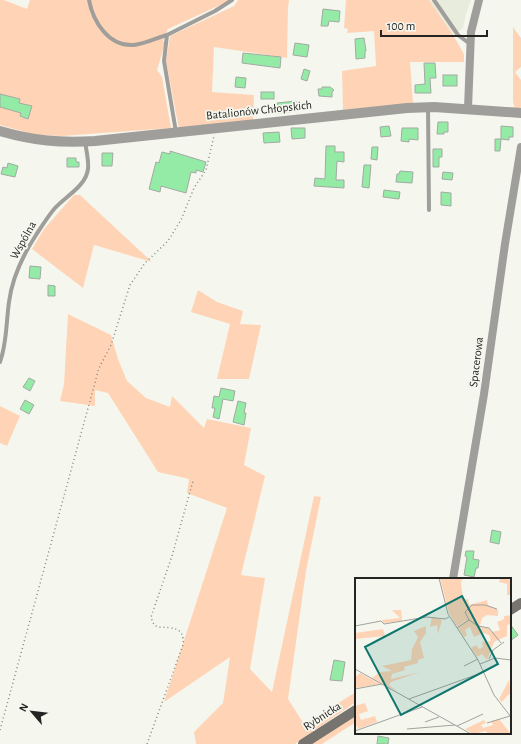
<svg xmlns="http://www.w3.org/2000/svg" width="521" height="744" font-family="'Alegreya Sans',sans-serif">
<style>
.built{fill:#e8ecdc}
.green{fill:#ffd4b6}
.building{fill:#94eba6;stroke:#a2aaa3}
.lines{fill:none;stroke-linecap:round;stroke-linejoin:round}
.path{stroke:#878983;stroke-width:1.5;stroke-dasharray:1 3;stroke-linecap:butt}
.service{stroke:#a09e9b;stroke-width:4}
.minor{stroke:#a09e9b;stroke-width:8}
.tertiary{stroke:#a09e9b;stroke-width:10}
.secondary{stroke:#77746f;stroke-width:10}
.labels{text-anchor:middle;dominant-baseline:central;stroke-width:3.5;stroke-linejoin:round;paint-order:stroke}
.street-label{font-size:12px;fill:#242522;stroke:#f5f7ee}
.inset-road{fill:none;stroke:#a1a39c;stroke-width:1}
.view{fill:#0f766e;fill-opacity:0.15;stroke:#0f766e;stroke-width:2}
.inset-edge{fill:none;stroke:#242522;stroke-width:2}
</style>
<rect width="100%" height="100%" fill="#f5f7ee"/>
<path class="built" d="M429,0H471L466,14L463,28L453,35Z"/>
<g class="green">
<path d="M0,0H4L27,9L30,0H231L168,29L163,41L166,40L157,70L162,77L171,128L62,136L36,135L0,125Z"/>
<path d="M238,0H289L288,8L287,58L214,47L212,92L254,95L253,120L179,129L166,61L170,36L234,6Z"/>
<path d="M346,0H429L453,35L464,54V62H410L413,103L343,110L342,71L376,66L374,31L347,33L348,29L344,28Z"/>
<path d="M513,27L521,38V67L515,72L521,80V110L515,109L513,102Z"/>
<path d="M74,195H80L152,262L94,245L83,288L32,249L44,229Z"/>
<path d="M198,290L217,302L243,311L240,324L261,325L249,379H217L230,324L191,312Z"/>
<path d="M68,314L111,335L118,359L127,381L146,398L170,407L172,396L204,428L207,419L251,428L244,465L265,476L241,575L265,578L250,669L272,692L314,496L321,497L306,571L288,699L304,724L356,692V702L295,744H196L194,732L223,703L230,657L164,702L227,508L187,493L189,479L158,472L108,393L95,390V406L60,401L64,384Z"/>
<path d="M0,406L20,416L7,446L0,443Z"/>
<path d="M356,714V722L322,744H311Z"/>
</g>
<g class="building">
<path d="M323,9L340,11L339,22L329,21L328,26H321Z"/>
<path d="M364,38L366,51H365V58L356,59L355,39Z"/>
<path d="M295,43L309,45L307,57L293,55Z"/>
<path d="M243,53L281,57L280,68L242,63Z"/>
<path d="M424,63H435L436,78H430L431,93H415V85L425,84Z"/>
<path d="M304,69L310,71L307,81L301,79Z"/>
<rect x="443" y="75" width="14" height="11"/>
<path d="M236,77L246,78L245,88L235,87Z"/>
<path d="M322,87H330L334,90L332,92V97L319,96L318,89H322Z"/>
<rect x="261" y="92" width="13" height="7"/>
<path d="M0,94L20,99L19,103L32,106L28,119L20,116L21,113L0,107Z"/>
<path d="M296,101V111L278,113L277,103Z"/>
<path d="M438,122H448V132H444V134H437Z"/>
<path d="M389,126L391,136L381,137L380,127Z"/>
<path d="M501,126L513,127V137H509V140L501,139Z"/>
<path d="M291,128H305V138L292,139Z"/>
<path d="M402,128H418V140L409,139V142L401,141Z"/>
<path d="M279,132L280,142L264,143L263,133Z"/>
<path d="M495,139H501L500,151H495Z"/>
<path d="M326,146H335V152H344V162L337,161L336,180H344V188L314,186L315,178L325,179Z"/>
<path d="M372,147H378L377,160L371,159Z"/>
<path d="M433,149H442V157H439V167H433Z"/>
<path d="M170,151L206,162L203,172L196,170V173L191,172L186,193L161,186L160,192L149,189L156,162L159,163L162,152L170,154Z"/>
<path d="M102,153H113L112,166H102Z"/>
<path d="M67,158H76V162H79V167H67Z"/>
<path d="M8,163L18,166L15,177L1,174L3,167L7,168Z"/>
<path d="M364,165H371L369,188L362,187Z"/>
<path d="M400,171L413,172L412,183L396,182L397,174H399Z"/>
<path d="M443,172L453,173L452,180L442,179Z"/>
<path d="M384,190L400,192L399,199L383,197Z"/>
<path d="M441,192L451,193V206L441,205Z"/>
<path d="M30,266L41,267L40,279L29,278Z"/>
<path d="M48,285L55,286V296H48Z"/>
<path d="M29,378L35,381L30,391L23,387Z"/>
<path d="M221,388L235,391L233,401L223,399L219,419L213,417L215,408H212L214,396L219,397Z"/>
<path d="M25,400L34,405L29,414L20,409Z"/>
<path d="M238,401L246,403L244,413H246L244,425L233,422Z"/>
<path d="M492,530L501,532L499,544L490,542Z"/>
<path d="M466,551H474L473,559L479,560L478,568H476L474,577L464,575L467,557L465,556Z"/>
<path d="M510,624L518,635L510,641Z"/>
<path d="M334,660L345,662L342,681L330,680Z"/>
<path d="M378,736L389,738L388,744H377Z"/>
</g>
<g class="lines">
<g class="path">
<path d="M0,730L99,368L111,345L130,285L145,263L168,241L181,220L194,188L206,170L214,136"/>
<path d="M147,744L183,645C185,626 172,628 157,627L153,623L151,617L172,556L193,481"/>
</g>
<g class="service">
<path d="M89,0C93,22 109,47 134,45C145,44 156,38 167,35"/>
<path d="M434,0L458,35L470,44"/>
<path d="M428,107L429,210"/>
<path d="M176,132L164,61L167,35L215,11L232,0"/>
<path d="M0,362C7,343 6,323 9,302C12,279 23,255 36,235C42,226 48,216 55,208C66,196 86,186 88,169C89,160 86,150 85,141"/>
</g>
<g class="minor">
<path d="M468,108L471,32L479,0"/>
<path d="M453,579L484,394L505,244L521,147"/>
</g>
<path class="tertiary" d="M0,131C35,141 59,143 95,141L407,108L434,107L521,113"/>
<g class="secondary">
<path d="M510,610L521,603"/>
<path d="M303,744L356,710"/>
</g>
</g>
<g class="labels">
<g class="street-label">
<text transform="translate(259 110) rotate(-6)">Batalionów Chłopskich</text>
<text transform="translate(23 240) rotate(-61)">Wspólna</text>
<text transform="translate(476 362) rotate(-83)">Spacerowa</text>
<text transform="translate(322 716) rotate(-33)">Rybnicka</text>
</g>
</g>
<g transform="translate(355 578)">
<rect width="156" height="156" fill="#f5f7ee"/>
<path d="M85,0H108L106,4L108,22L113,21L114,27L132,22L133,27L143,32V38L132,37L127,40L125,48L122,49L133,50L137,54L145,52L142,44L149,41V38L156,37V46L152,47V58L139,64L132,82L127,76L122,79L116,70L121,67L124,71L128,69L127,64L136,63L134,57L128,55L119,59L115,49L110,52L112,57L109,59L103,50L112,42L102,49L94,35ZM145,0H153L156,3V17H152V6L144,4ZM37,32H46L47,43L28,45L27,42L45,40ZM77,39L87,42L83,56L82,47L75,49ZM71,48V55L65,64L69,80L63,82V85L49,89L50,92L37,96L36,101L65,94L36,104L34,107L43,114L17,100L25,94L37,93L27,88L56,82L57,71L63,59L59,53ZM28,51L30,58L0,61V55ZM5,95L25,106L1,110L0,99ZM154,102L156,117L154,116L147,124L144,121ZM10,125L13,133L4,136L6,142L20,138L22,144L0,152L3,150L0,147V128ZM144,141L156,156H133L131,153L118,156L110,151L129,142L131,145L126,147L128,150L138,147L136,143Z" fill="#ffd4b6"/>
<path class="inset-road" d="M84,0L93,36L123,82L139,117L156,139M114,42L110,34L117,27H130L142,31M0,48L26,43L29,46L72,39L90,41L94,39M102,50L114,42L123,48L134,50L146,65M134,81L138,72L149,64M125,86L140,80L156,82M109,88L123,81M0,91L116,156M0,111L27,106M54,121L129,94M70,144L84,139M132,145L155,138M102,148L128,136M52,151L100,147M0,153L67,129"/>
<path class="view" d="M107,18L143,86L46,137L10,69Z"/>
<rect width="156" height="156" class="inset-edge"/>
</g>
<g transform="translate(32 712) rotate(298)" stroke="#f5f7ee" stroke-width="3" paint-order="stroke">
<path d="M0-3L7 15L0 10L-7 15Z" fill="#242522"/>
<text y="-6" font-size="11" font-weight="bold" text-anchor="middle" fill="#242522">N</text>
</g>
<path d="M381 30v6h106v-6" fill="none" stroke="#242522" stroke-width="2"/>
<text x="387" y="30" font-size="12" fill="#242522" stroke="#f5f7ee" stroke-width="3" paint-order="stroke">100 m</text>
</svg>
